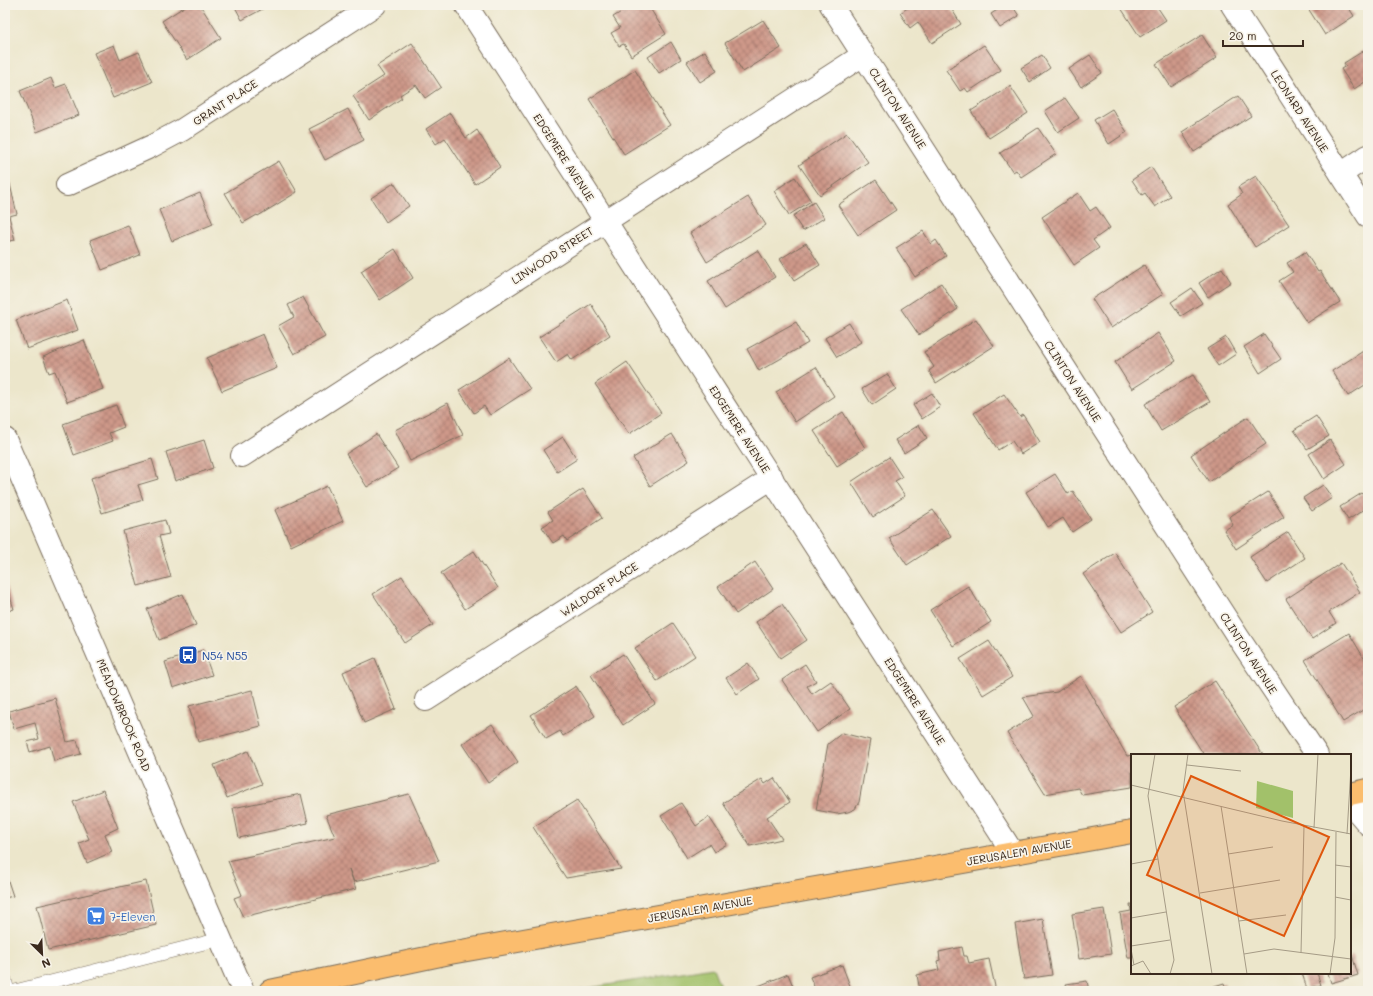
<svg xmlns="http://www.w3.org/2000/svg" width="1373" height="996" font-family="Mali,sans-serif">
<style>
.green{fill:#a2c16a;stroke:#6e7644}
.building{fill:url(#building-cross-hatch)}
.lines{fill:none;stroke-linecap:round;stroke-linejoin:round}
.service-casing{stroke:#796c5b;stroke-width:14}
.minor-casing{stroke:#796c5b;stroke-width:24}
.primary-casing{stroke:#796c5b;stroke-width:24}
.service{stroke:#fff;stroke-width:13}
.minor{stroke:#fff;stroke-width:22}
.primary{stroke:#fbbd6e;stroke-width:22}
.labels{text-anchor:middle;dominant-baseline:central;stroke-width:3.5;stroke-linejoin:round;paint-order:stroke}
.street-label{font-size:11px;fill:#3b2a1e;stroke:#f7f3e8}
.transit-label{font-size:11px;fill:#164399;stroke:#f7f3e8;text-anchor:start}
.shop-label{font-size:11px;fill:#366cbe;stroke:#f7f3e8;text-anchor:start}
.inset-road{fill:none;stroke:#a59b86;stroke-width:1}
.view{fill:#df570d;fill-opacity:0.15;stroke:#df570d;stroke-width:2}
.inset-edge{fill:none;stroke:#3b2a1e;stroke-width:2}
</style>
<defs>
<pattern id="building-cross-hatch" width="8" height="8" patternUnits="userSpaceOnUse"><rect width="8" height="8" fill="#ce9889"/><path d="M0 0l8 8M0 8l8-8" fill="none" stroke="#a87c6f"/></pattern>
</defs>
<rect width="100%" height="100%" fill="#f7f3e8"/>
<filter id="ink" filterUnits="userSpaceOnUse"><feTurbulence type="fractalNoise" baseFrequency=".025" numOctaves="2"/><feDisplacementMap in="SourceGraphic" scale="8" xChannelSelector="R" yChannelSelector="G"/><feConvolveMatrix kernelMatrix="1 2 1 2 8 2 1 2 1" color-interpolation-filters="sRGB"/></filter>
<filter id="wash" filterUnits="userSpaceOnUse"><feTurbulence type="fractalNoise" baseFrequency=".012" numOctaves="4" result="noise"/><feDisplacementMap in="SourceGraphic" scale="16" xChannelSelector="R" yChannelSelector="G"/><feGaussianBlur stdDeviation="0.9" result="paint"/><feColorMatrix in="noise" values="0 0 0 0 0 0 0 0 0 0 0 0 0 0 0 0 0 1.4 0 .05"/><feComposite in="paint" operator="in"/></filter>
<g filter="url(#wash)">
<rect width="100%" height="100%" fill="#ece6cb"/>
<path class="green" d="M713,968L722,991H570Z"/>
<g id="blocks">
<g class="building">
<path d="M187,5H200L221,38L187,60L162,21Z"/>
<path d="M234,5H270L242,20Z"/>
<path d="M633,5H648L666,34L631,56L624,44L619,46L611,33L620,28L613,17Z"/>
<path d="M912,5H949L961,24L932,43L918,22L910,28L900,13Z"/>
<path d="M1005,5H1012L1019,16L1000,28L991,14Z"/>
<path d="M1119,5H1156L1166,20L1140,37Z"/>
<path d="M1306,5H1347L1354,16L1325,35Z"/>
<path d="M763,20L781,48L743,72L725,43Z"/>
<path d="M1202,35L1217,58L1171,87L1156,64Z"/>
<path d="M671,42L681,59L659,73L648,57Z"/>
<path d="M412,43L441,87L425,98L416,85L400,95L402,98L369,120L353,96L384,76L377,66Z"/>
<path d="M114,45L120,60L139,52L152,82L113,98L94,53Z"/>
<path d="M984,45L1001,70L968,92L965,88L960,91L946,70Z"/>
<path d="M1368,48V80L1354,89L1341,69L1346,66L1344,63Z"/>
<path d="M705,51L717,71L700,82L687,62Z"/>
<path d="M1042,55L1050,68L1030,82L1021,68Z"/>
<path d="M1090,55L1102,73L1081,87L1069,69Z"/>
<path d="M635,70L670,125L624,154L589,99Z"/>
<path d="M51,78L55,88L66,84L79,115L37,132L20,91Z"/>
<path d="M1010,86L1028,113L989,138L971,111Z"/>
<path d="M1238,96L1251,116L1194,152L1182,132Z"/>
<path d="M1065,98L1079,118L1058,132L1045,111Z"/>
<path d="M348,109L364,140L325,160L309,129Z"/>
<path d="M1112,109L1127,132L1109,144L1094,120Z"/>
<path d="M450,113L466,138L477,130L500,167L475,184L445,138L436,144L426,129Z"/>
<path d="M1038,128L1056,154L1021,177L1016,170L1013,172L1000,153Z"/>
<path d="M847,133L868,162L820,195L799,165Z"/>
<path d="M279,161L297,192L258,216L257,215L243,223L225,193Z"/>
<path d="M1151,167L1170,196L1155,207L1145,193L1142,195L1132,180Z"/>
<path d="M8,176L17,214L9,216L15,240L5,242V177Z"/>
<path d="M1256,176L1289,225L1255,247L1228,204L1242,194L1238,187Z"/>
<path d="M795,177L811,201L789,215L774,191Z"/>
<path d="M876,180L896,210L858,235L838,205Z"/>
<path d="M394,183L409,206L386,222L371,198Z"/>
<path d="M200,193L213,224L172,241L159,210Z"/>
<path d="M1078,193L1090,211L1096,207L1110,228L1093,240L1099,248L1074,265L1042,217Z"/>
<path d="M748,197L766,225L707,262L690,233Z"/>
<path d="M814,202L824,218L803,231L793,216Z"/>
<path d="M128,225L140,255L102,270L90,240Z"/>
<path d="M923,231L931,244L936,240L946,256L915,277L896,248Z"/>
<path d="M806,243L820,265L794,281L780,259Z"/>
<path d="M395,249L413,278L380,300L361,271Z"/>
<path d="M758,250L775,277L725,309L708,281Z"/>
<path d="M1305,252L1318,272L1320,271L1340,302L1307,323L1279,281L1293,272L1287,263Z"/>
<path d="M1144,265L1163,294L1111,328L1092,299Z"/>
<path d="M1222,268L1231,282L1208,297L1199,283Z"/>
<path d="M941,283L958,309L919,335L901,309Z"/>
<path d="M1192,288L1202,303L1181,316L1171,302Z"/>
<path d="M303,297L325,337L294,354L278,326L294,317L288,305Z"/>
<path d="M67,300L78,330L27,349L16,320Z"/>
<path d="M591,304L610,335L572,360L568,354L556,362L539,337Z"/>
<path d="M976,319L994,346L936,383L929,371L934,367L924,352Z"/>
<path d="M796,322L808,343L759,371L747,349Z"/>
<path d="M849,323L861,342L837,357L825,338Z"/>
<path d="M1158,333L1176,361L1132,389L1115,362Z"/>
<path d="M263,334L277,368L222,391L207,358Z"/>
<path d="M1264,334L1281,359L1260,373L1244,347Z"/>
<path d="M1226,337L1236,354L1218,366L1207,349Z"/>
<path d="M84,340L103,389L67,402L55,371L49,373L43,357Z"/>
<path d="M1368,348V383L1348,396L1332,371Z"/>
<path d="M509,358L530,389L490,415L484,406L474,413L459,390Z"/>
<path d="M627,362L661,413L629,434L595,384Z"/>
<path d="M816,367L834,396L795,422L776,392Z"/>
<path d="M887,374L896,389L872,405L862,389Z"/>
<path d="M1193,375L1210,402L1161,431L1145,404Z"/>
<path d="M932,393L940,407L922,419L913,405Z"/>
<path d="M1004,394L1020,417L1023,415L1040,442L1021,454L1012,441L998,450L974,413Z"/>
<path d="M448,403L463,435L410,461L395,430Z"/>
<path d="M116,405L124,427L109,433L113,441L74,455L63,424Z"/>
<path d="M843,412L865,448L837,466L814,431Z"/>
<path d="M1316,416L1329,436L1307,449L1294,430Z"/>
<path d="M1248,417L1266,444L1209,482L1191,455Z"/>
<path d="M919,425L927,438L904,453L895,440Z"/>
<path d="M376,434L398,468L367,487L346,454Z"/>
<path d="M672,434L689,461L650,486L633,458Z"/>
<path d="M563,437L577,459L557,472L543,450Z"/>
<path d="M204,440L213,468L175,481L166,452Z"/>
<path d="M1330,440L1346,464L1324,479L1309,454Z"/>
<path d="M889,457L902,477L895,481L905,496L873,517L851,482Z"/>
<path d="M152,459L158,479L138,485L143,500L102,513L91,478Z"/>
<path d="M1055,474L1068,494L1073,491L1091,519L1072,532L1063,518L1048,527L1026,492Z"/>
<path d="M1323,485L1332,498L1312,511L1303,498Z"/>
<path d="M327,486L343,521L291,546L275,510Z"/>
<path d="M583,489L602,518L567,541L564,536L553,543L542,527L553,520L548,512Z"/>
<path d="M1268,492L1284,517L1236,549L1224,530L1233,525L1229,517Z"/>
<path d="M1362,493L1368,501V507L1348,520L1340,507Z"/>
<path d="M933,510L951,536L907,565L889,538Z"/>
<path d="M165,520L169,534L159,536L171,577L138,586L123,531Z"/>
<path d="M1288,532L1305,558L1267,583L1250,557Z"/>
<path d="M474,551L498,588L465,609L441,573Z"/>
<path d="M1115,553L1152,612L1121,632L1083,574Z"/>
<path d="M755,562L773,589L736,614L718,587Z"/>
<path d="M1341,563L1360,592L1329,612L1336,623L1312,639L1286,599Z"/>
<path d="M402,576L433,625L405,643L373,594Z"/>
<path d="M5,581L14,609L5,612Z"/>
<path d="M968,586L991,622L953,646L930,610Z"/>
<path d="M183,594L196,625L159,640L147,609Z"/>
<path d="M782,604L807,640L780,658L756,622Z"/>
<path d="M673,623L695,656L657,681L635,648Z"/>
<path d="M1349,633L1368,665V707L1343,722L1305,660Z"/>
<path d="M989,641L1012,677L983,695L960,659Z"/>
<path d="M203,650L212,675L173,688L165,662Z"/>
<path d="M623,654L655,704L623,725L591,675Z"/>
<path d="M375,658L396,709L364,723L343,672Z"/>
<path d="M748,663L759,679L737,694L726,678Z"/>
<path d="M805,664L816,681L807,686L812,694L831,681L850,709L817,732L782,680Z"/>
<path d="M1081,676L1127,756L1132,755V787L1082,795L1078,788L1045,794L1007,733L1034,716L1023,697L1057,692Z"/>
<path d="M1215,681L1263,755H1204L1174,707Z"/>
<path d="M576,686L595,716L563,736L560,731L546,739L531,715Z"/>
<path d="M252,690L261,726L198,742L189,706Z"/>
<path d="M55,698L67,742L77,740L81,754L54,761L50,746L30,752L27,742L39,739L35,723L14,729L9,711Z"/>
<path d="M492,724L518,762L488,783L462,744Z"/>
<path d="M842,733L870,740L859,802L855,809L848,812L837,814L816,810L828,744Z"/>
<path d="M248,751L262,784L227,798L214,765Z"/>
<path d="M774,778L790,802L767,817L782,839L750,846L723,803L762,779L765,784Z"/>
<path d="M103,790L118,828L105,834L112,852L87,863L79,843L89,839L73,802Z"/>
<path d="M301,794L308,823L239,838L233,808Z"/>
<path d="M409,794L439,861L354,882L349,869L356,889L243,917L234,898L242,895L228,861L335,837L326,815Z"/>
<path d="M577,800L621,869L566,878L533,827Z"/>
<path d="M681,803L696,826L709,817L727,844L714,852L709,844L687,858L661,816Z"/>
<path d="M5,872L13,896L5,898Z"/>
<path d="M146,881L156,925L48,950L37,906Z"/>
<path d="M1130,904H1132V958H1128L1120,913L1131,911Z"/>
<path d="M1104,909L1111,954L1079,959L1072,914Z"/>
<path d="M1043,919L1052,975L1024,979L1015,924Z"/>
<path d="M962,947L964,956H967L969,963L989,959L996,991H920L917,975L939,970L937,961L940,960L939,952Z"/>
<path d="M1352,955L1358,975L1331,983L1328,973H1350V956Z"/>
<path d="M842,965L852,991H816L810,977Z"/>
<path d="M1302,973H1317L1321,985L1307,989Z"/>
<path d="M788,974L795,991H758L756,987Z"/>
<path d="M1087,981L1089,991H1068L1066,984Z"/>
<path d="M1224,983L1227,991H1208V988Z"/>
</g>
</g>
</g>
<g filter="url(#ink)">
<use href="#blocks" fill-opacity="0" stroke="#796c5b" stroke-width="1"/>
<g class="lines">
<g class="service-casing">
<g id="service">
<path d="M5,980L8,991"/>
<path d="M15,991L220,939"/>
</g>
</g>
<g class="minor-casing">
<g id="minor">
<path d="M466,5L1013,853"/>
<path d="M831,5L1238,637L1317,755"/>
<path d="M1232,5L1368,216"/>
<path d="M1341,174L1368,156"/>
<path d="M67,185L152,146L182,130L375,5"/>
<path d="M5,439L243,991"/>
<path d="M242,456L863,55"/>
<path d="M426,700L772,478"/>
<path d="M1350,803L1368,824"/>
</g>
</g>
<g class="primary-casing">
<g id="primary">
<path d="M1350,794L1368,790"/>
<path d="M270,991L450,953L1132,832"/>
</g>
</g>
<use href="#service" class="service"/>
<use href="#minor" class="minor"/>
<use href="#primary" class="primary"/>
</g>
</g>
<defs>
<g id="bus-square" transform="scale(1)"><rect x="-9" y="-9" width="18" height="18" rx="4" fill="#1a4fb4" stroke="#f7f3e8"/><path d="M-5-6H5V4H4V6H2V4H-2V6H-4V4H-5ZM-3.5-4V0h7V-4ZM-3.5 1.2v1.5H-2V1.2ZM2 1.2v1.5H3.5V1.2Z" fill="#fff"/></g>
<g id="supermarket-square" transform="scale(1)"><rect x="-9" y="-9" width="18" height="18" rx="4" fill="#3f7fe0" stroke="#f7f3e8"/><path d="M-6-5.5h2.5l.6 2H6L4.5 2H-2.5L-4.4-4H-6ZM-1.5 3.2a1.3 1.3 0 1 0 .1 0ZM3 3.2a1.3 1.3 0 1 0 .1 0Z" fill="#fff"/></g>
</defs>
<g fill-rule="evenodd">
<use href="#bus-square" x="188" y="655"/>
<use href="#supermarket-square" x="96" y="916"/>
</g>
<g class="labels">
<g class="street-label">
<text transform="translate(225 102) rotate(-33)">GRANT PLACE</text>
<text transform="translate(898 108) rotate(57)">CLINTON AVENUE</text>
<text transform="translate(1300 111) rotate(57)">LEONARD AVENUE</text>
<text transform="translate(564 157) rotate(57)">EDGEMERE AVENUE</text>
<text transform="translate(552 255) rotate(-33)">LINWOOD STREET</text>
<text transform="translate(1073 381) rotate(57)">CLINTON AVENUE</text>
<text transform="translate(740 429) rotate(57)">EDGEMERE AVENUE</text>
<text transform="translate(599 589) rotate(-33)">WALDORF PLACE</text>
<text transform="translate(1249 653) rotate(57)">CLINTON AVENUE</text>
<text transform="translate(915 701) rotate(57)">EDGEMERE AVENUE</text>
<text transform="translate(124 715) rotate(67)">MEADOWBROOK ROAD</text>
<text transform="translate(1019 852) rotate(-10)">JERUSALEM AVENUE</text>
<text transform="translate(700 909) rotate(-10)">JERUSALEM AVENUE</text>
</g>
<g class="transit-label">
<text x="202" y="655">N54 N55</text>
</g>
<g class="shop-label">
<text x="110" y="916">7-Eleven</text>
</g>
</g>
<g transform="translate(1131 754)">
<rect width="220" height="220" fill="#ece6cb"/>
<path d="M126,27L162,37V64L125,54Z" fill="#a2c16a"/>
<path class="inset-road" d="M24,0L17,42L43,206L39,220M57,0L52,37L81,220M56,11L110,17M0,31L151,67L220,80M90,52L116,220M183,74L187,0M216,80L220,13M97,100L142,93M0,110L27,105M204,111L220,113M69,139L149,126M204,143L220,146M0,164L35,158M108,167L155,161M0,192L39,186M0,195L3,211M170,199L173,72M113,200L143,195L220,205M0,212L12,207L20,220M199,220L204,184L205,78"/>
<path class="view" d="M60,22L198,83L153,182L16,121Z"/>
<rect width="220" height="220" class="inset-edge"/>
</g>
<rect width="1373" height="996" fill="none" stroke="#f7f3e8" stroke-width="20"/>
<g transform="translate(42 954) rotate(156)" stroke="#f7f3e8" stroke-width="3" paint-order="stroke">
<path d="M0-3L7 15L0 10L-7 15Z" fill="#3b2a1e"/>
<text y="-6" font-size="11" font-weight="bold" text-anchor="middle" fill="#3b2a1e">N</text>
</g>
<path d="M1223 40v6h80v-6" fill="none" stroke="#3b2a1e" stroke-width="2"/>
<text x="1229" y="40" font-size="12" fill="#3b2a1e" stroke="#f7f3e8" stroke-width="3" paint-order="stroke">20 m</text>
</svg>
